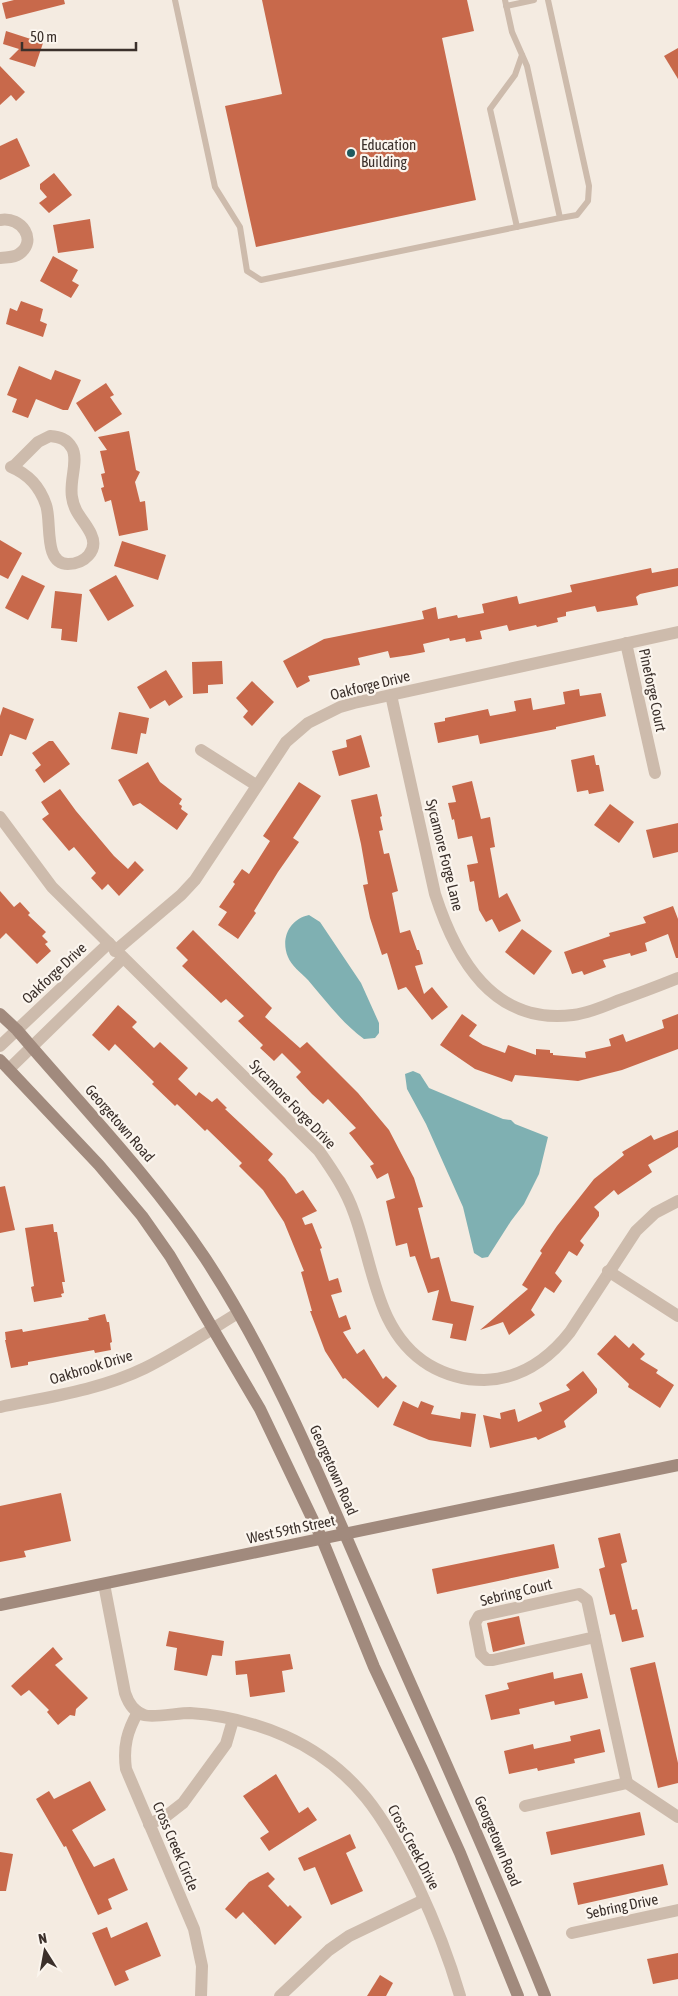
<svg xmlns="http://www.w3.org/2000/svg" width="678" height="1996" font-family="'Asap Condensed',sans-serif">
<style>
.water{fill:#7fb0b2}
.building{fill:#c8694b}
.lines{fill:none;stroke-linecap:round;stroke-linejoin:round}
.lane{stroke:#cdbbac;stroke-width:6}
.street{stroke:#cdbbac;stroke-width:12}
.secondary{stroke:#a18a7d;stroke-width:12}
.poi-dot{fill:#1f5a5e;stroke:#fbf5ee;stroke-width:2}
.labels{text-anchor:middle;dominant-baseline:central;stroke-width:4.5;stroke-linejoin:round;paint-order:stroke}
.poi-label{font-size:15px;fill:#3b302b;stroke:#fbf5ee;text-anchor:start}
.street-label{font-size:15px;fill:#3b302b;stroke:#fbf5ee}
</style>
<rect width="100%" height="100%" fill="#f4ebe1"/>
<g class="water">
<path d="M309,915L320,922L361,983L379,1023V1033L375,1038L364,1039C342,1023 326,1001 308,980C301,973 291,965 288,957C280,938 290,919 309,915Z"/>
<path d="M413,1071L420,1074L429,1088L503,1119L511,1120L515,1124L548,1137L539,1174L524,1204L511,1221L488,1257L482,1258L474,1253L463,1207L426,1124L407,1089L405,1074Z"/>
</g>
<g class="building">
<path d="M14,0H64L65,4L6,19L2,3Z"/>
<path d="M262,0H467L474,31L442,38L476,200L256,247L225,106L282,94Z"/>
<path d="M6,31L43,43L35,67L9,59L19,49L3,44Z"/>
<path d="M678,48V79L664,56Z"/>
<path d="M0,66L25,92L16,101L11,95L0,105Z"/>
<path d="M17,138L30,166L0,180V146Z"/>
<path d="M54,173L72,195L49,213L39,203L47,197L40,189V184Z"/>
<path d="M90,219L94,248L58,253L53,225Z"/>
<path d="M53,256L78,270L72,281L79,285L71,298L40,281Z"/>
<path d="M21,301L43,309L40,321L47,324L43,337L6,324L10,308L17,311Z"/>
<path d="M19,366L51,380L55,370L81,380L68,410H63L36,399L28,418L12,412L17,399L7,395Z"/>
<path d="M106,383L114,395L110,397L122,414L95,432L76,403Z"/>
<path d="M129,431L136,470L140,472L135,482L140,502L145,501L148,530L119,536L111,500L105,502L101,488L104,487L101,474L105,473L100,451L107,450L98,437Z"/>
<path d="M0,540L22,553L8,579L0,575Z"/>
<path d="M122,541L166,555L158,580L114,566Z"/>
<path d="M651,568L652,573L678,568V586L640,594L636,597L638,605L597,612L595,606L566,612V616L557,618L558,622L537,627L536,625L509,631L507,625L480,631L482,639L466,642L465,638L450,641L449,638L423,644L425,652L410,655L390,658L388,651L358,658L360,665L308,676L310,681L297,688L283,661L324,639L424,619L422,611L436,607L438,619L457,615L458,618L484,613L482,604L517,596L519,604L572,592L570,585Z"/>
<path d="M22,575L45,586L28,620L5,608Z"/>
<path d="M116,575L134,606L108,621L89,590Z"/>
<path d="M55,591L82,594L77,642L61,640L62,629L51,628Z"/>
<path d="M222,661L223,684L208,685V693L193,694L192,662Z"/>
<path d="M166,670L183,697L169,706L165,700L150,709L137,687Z"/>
<path d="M252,681L274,702L252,726L243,717L248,711L236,698Z"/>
<path d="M579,689L580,696L601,693L606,716L556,727V729L480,744L478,735L438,743L434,723L445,721V718L488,709L490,716L516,711L514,701L531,698L533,710L565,704L563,692Z"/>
<path d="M3,707L34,719L26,740L10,734L2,756H0V716Z"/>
<path d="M119,712L149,718L146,734L141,733L137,754L111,749Z"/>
<path d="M361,735L370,767L339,776L332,751L347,747L346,740Z"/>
<path d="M49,741H53L70,764L44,783L35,770L41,765L32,753Z"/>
<path d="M594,755L596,765H599L604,791L589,794L588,790L577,792L571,760Z"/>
<path d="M148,762L160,782L182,799L179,804L182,806L181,809L188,814L177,830L140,803L133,806L118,780Z"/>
<path d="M472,781L481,819L490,817L495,847L490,848L499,898L507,893L521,921L499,932L492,919L486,922L479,910L474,881L470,882L467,865L478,863L472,836L458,839L454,819L452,820L448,803L456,802L452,786Z"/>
<path d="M299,782L321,796L293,838L299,842L278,872L254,911L256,913L238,939L218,925L227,912L219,907L235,884L233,882L242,869L249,874L270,841L263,836Z"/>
<path d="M60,789L76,811L114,856L128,869L135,861L144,870L119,896L108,884L102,890L91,878L96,873L74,847L69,851L42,819L49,814L41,802Z"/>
<path d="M377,794L382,816L380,817L383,830L379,831L384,854L389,853L398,891L392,893L400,933L410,930L417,950H419L423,964L415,966L424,994L432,987L448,1007L432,1020L406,987L398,990L387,953L382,955L370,918L363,885L368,884L361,844L351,800Z"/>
<path d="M610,804L634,822L619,843L594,825Z"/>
<path d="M678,823V852L653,858L646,830Z"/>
<path d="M0,891L14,907L20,902L30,913L28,915L46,932L42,936L48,942L45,944L51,951L37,964L6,933L0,939Z"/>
<path d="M673,906L678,919V958H676L668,934L645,943L647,951L631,956L630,953L603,960L606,967L584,975L582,971L572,974L564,952L610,936L609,933L646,923L643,917Z"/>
<path d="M522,929L552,951L534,975L505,952Z"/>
<path d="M193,930L272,1008L265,1017L300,1048L307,1042L358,1093L389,1130L414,1178L423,1207L418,1208L431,1259L439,1257L451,1301L474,1306L466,1341L450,1338L453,1324L432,1320L439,1290L428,1293L415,1256L410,1257L407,1243L396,1246L386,1201L395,1198L388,1173L377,1179L370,1166L374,1164L349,1133L356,1128L328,1099L323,1104L312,1094L296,1077L301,1072L282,1053L274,1061L260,1048L263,1045L238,1021L244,1016L226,999L221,1003L182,966L188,960L176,948Z"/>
<path d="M118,1005L137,1022L132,1027L154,1048L160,1042L188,1068L178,1079L196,1096L199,1092L212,1102L217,1098L227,1108L225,1109L273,1154L268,1160L285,1178L296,1194L303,1190L317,1211L302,1218L305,1225L312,1223L322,1248L320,1249L329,1281L338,1278L342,1292L331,1295L339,1318L346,1315L351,1329L343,1332L357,1354L364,1349L383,1379L386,1376L397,1386L378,1408L345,1378L343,1379L325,1351L310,1311H312L301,1272L304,1271L284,1222L263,1190L239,1166L242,1163L207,1129L205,1131L177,1104L175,1106L152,1084L154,1082L115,1044L109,1051L92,1035Z"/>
<path d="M462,1014L477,1025L469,1036L483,1045L505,1053L508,1045L536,1055V1049L550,1050V1053H553V1055L586,1058L585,1052L611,1046L609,1039L623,1034L626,1042L664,1028L662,1020L678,1014V1049L622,1070L578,1081L515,1075L512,1082L475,1069L440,1045Z"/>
<path d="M678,1130V1147L648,1165L652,1172L618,1195L614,1190L594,1207L599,1212V1216L580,1241L584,1245L577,1256L569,1251L555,1273L562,1281L554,1293L545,1287L531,1310L535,1315L509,1335L503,1322L480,1330L528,1289L522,1285L542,1253L540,1251L557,1226L594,1179L624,1155L622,1152L651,1135L654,1140Z"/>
<path d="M5,1186L15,1230L0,1233V1187Z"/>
<path d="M53,1224L54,1232H57L65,1282H62L64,1293L61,1294L62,1297L34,1302L31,1287L34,1286L25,1228Z"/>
<path d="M105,1314L107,1322H109L112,1342L110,1343L111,1350L95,1353L94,1350L28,1362V1365L11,1368L5,1340H6L5,1332L22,1329L23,1332L89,1320L88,1318Z"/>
<path d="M615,1335L629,1348L633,1343L645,1354L640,1359L658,1370L656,1373L674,1385L660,1408L628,1387L629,1384L597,1354Z"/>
<path d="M583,1371L597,1389V1393L564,1421L566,1427L538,1440L536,1437L490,1448L483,1415L501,1419L500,1413L515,1409L518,1422L542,1411L539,1403L570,1390L566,1385Z"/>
<path d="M403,1401L418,1408L421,1401L434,1406L431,1414L460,1419L461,1412L476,1414L471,1447L429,1440L393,1425Z"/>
<path d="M61,1493L71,1541L24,1551L26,1557L0,1562V1506Z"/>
<path d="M620,1533L627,1562L621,1564L632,1610L637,1609L644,1637L622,1642L615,1614L610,1615L599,1569L605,1567L598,1538Z"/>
<path d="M554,1544L559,1568L437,1594L432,1569Z"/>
<path d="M519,1616L525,1644L493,1652L487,1623Z"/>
<path d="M169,1631L224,1641L222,1656L212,1655L207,1676L174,1670L177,1648L166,1646Z"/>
<path d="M53,1647L63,1659L55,1665L88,1698L76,1709L75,1716L70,1715L58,1725L47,1712L49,1710L29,1690L21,1696L11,1686Z"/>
<path d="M290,1654L293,1669L282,1671L285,1692L250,1697L247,1674L236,1675L235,1661Z"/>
<path d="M655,1662L678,1763V1783L658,1788L630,1668Z"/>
<path d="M553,1672L554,1679L582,1673L588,1698L555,1705L554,1701L519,1709L520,1714L491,1720L485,1695L509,1689L507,1683Z"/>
<path d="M600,1729L605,1752L574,1759L575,1763L538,1771L537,1768L509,1774L504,1751L533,1744L534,1749L571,1741L570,1736Z"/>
<path d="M276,1774L299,1813L308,1807L317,1820L269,1851L260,1838L269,1832L243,1796Z"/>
<path d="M90,1781L106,1810L72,1830L94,1867L114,1858L128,1890L108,1899L112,1909L98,1915L66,1846L64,1847L36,1799L49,1791L54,1799Z"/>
<path d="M640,1812L645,1835L551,1855L546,1832Z"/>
<path d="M350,1834L356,1848L346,1853L363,1891L331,1905L315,1867L304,1871L298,1858Z"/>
<path d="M0,1852L13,1854L6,1891H0Z"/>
<path d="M663,1864L668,1885L578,1905L573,1883Z"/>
<path d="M268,1872L275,1879L268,1886L288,1907L290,1905L302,1917L275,1945L243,1912L236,1919L225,1909L249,1882Z"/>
<path d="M147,1922L161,1956L125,1971L129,1980L115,1986L92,1933L107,1927L111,1938Z"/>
<path d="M678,1953V1979L653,1984L647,1959Z"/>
<path d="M380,1975L393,1983L386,1996H367Z"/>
</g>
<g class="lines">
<g class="lane">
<path d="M175,0L215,187L240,227L247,271L261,280L560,218L527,66L512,32L505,0"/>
<path d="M548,0L589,186L588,201L577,215L560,218"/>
<path d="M506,6L534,0"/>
<path d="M517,227L490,109L515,75L522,55"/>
</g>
<g class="street">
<path d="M0,220C22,216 38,241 19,254C14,258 6,257 0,258"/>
<path d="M50,436C60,437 67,439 72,448C79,460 69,481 72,497C74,513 85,521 91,534C99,551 84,564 68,564C43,564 52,522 46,505C40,487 28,474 11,467L15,465L38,442Z"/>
<path d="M626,643L655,773"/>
<path d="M391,695L435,894C456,959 493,1025 573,1015C588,1013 603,1007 617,1001C637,994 658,986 678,978"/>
<path d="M201,750L256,785"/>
<path d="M0,817L52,887L319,1151C333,1171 346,1190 354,1213C374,1267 376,1333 429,1365C446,1375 465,1380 484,1380C520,1379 548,1360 570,1332L636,1231L655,1213L678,1201"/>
<path d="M115,951L181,895L195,880L286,742L308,723L340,707L354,703L678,632"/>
<path d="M0,1046L109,943"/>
<path d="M9,1069L123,958"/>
<path d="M608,1271L678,1316"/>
<path d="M0,1407C49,1397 100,1390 145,1368C177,1352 207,1332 238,1313"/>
<path d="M104,1584L125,1693C128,1702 134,1712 144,1715C152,1718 178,1713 190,1713C222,1715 255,1723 285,1736C356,1768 386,1819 418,1886C435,1922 449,1958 460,1996"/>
<path d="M579,1594L587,1600L595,1637L493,1660H487L481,1654L475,1623L479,1616Z"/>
<path d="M595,1637L627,1783"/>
<path d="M138,1712C127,1731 123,1747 126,1769L194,1929L202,1966L201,1996"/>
<path d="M525,1806L627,1783L678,1817"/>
<path d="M149,1824L165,1817L183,1803L226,1744L233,1720"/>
<path d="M572,1933L678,1910"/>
<path d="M280,1996L329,1950L349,1936L424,1900"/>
</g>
<g class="secondary">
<path d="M0,1014L17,1030C81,1105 150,1176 205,1258C272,1360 319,1475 368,1587C427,1723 490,1858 545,1996"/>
<path d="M0,1060L99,1165L142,1216L170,1256L260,1409L322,1539L374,1667L422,1769L460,1853L518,1996"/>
<path d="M0,1605L678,1465"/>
</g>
</g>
<circle class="poi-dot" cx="351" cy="153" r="5"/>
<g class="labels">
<g class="poi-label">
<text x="361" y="144">Education<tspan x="361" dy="17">Building</tspan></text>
</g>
<g class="street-label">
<text transform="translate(370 685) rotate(-14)">Oakforge Drive</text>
<text transform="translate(653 690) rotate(78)">Pineforge Court</text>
<text transform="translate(445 855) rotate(76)">Sycamore Forge Lane</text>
<text transform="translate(54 973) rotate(-43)">Oakforge Drive</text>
<text transform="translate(293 1104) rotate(46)">Sycamore Forge Drive</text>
<text transform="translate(120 1123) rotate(49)">Georgetown Road</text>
<text transform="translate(91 1367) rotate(-17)">Oakbrook Drive</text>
<text transform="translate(334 1470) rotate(66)">Georgetown Road</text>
<text transform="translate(291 1529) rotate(-12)">West 59th Street</text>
<text transform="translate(516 1592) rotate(-14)">Sebring Court</text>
<text transform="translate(498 1841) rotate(67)">Georgetown Road</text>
<text transform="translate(176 1846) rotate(67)">Cross Creek Circle</text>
<text transform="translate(414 1847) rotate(62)">Cross Creek Drive</text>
<text transform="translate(622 1906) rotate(-12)">Sebring Drive</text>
</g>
</g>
<g transform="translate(45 1951) rotate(349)" stroke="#fbf5ee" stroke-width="4" paint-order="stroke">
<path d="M0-4L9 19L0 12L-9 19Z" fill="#3b302b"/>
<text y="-8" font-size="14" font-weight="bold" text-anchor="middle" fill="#3b302b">N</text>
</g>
<path d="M22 42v8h114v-8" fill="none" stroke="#3b302b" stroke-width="2.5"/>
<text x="30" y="42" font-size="15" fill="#3b302b" stroke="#fbf5ee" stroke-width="4" paint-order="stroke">50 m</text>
</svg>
